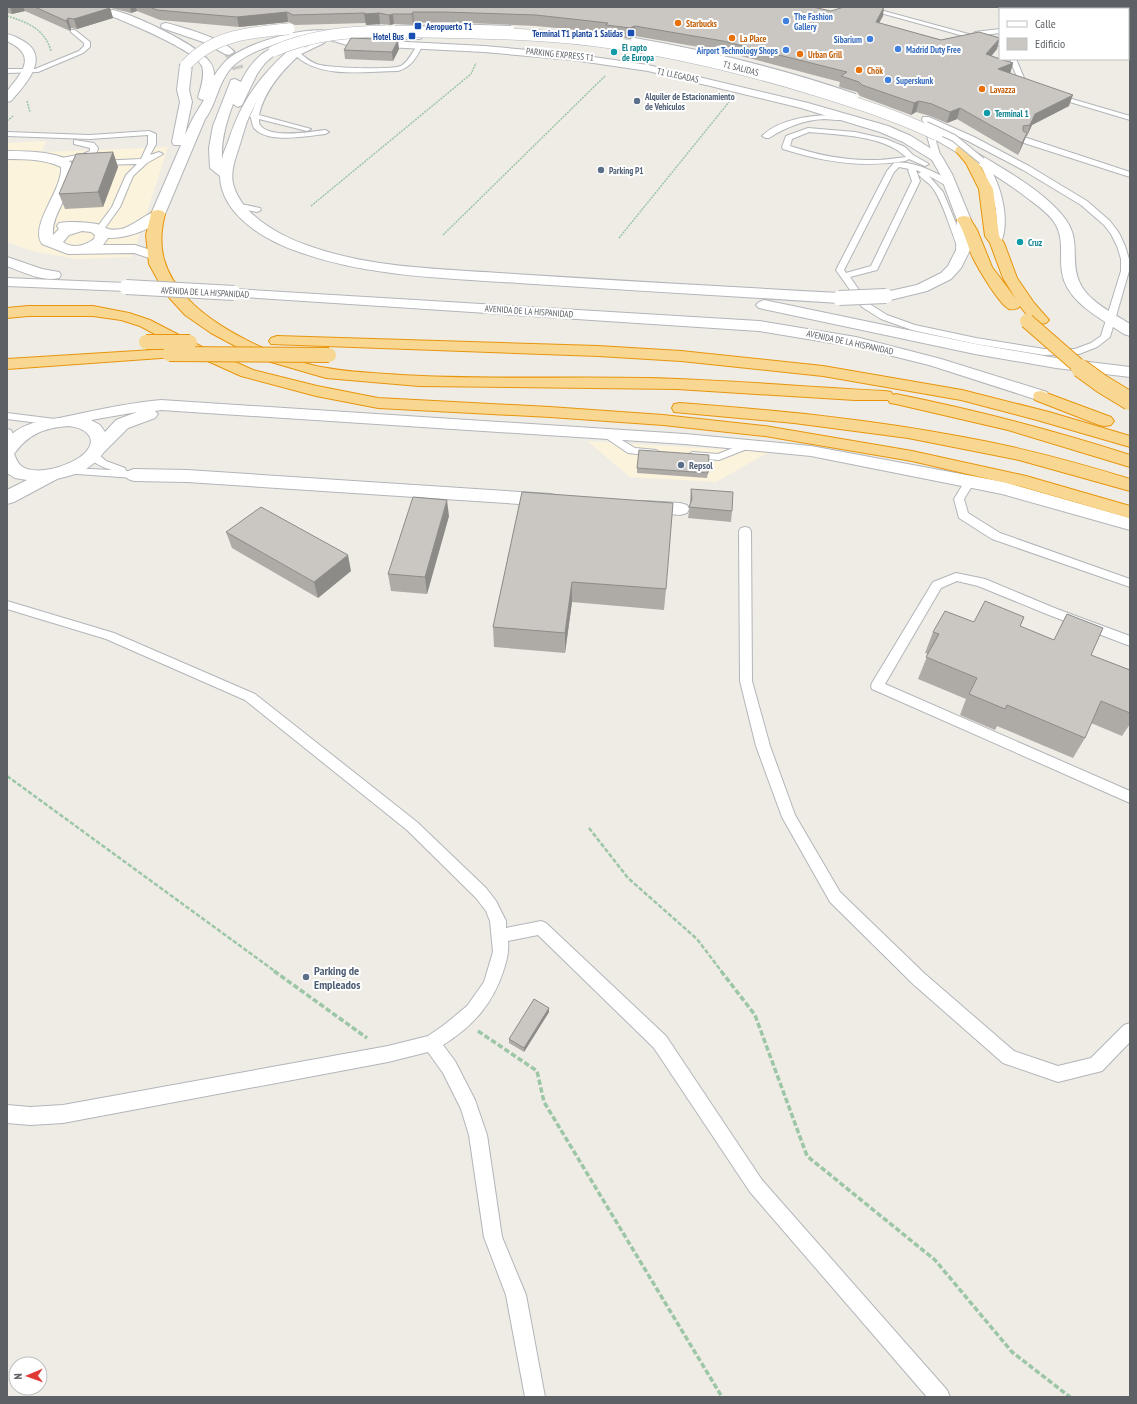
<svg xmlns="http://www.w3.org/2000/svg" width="1137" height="1404" font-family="'PT Sans Narrow',sans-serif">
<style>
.commercial{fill:#fcf3dc}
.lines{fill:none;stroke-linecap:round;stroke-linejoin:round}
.taxiway{fill:#d0d0cd;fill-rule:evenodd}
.tertiary-tunnel{stroke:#cac9c5;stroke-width:11;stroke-dasharray:11 5.5;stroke-linecap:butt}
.service-casing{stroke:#b2b5b9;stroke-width:2}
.minor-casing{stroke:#b2b5b9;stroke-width:2}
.tertiary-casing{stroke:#b2b5b9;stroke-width:2}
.motorway-casing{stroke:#e8950c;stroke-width:2}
.path-far2{stroke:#9cc6a6;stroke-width:1.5;stroke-dasharray:2 1;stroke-linecap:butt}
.path-far1{stroke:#9cc6a6;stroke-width:2.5;stroke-dasharray:4.5 2;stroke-linecap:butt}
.path{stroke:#9cc6a6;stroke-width:3.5;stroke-dasharray:5.5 2.5;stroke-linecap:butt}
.service{fill:#fff;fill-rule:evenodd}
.minor{fill:#fff;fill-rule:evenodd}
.tertiary{fill:#fff;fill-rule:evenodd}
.motorway{fill:#f8d792;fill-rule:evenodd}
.service-bridge-casing{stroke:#b2b5b9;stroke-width:8;stroke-linecap:butt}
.tertiary-bridge-far1-casing{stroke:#b2b5b9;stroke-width:12;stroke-linecap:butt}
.tertiary-bridge-casing{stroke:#b2b5b9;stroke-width:16;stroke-linecap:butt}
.motorway-bridge-far1-casing{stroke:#e8950c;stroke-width:16;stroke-linecap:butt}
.motorway-bridge-casing{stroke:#e8950c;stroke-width:20;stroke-linecap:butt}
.service-bridge{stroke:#fff;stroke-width:6}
.tertiary-bridge-far1{stroke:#fff;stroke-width:11}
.tertiary-bridge{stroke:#fff;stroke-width:14}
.motorway-bridge-far1{stroke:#f8d792;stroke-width:14}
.motorway-bridge{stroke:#f8d792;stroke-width:18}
.wall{fill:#aeaba7}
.shaded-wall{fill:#8d8b88}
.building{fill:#cac7c2;stroke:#8d8b88}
.shop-dot{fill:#3f7fe0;stroke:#fff;stroke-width:1.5}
.food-dot{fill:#e8710a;stroke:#fff;stroke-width:1.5}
.transit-dot{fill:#1a4fb4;stroke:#fff;stroke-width:1.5}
.culture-dot{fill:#0f9aa8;stroke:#fff;stroke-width:1.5}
.service-dot{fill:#5c6f8a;stroke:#fff;stroke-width:1.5}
.labels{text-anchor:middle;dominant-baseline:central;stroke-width:4;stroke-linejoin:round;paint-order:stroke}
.far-shop-label{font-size:9px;font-weight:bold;fill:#366cbe;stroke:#fff;text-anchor:start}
.far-food-label{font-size:9px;font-weight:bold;fill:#c56008;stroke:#fff;text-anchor:start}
.far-transit-label{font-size:9px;font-weight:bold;fill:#164399;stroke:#fff;text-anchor:end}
.far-culture-label{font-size:9px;font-weight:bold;fill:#0d838f;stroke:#fff;text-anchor:start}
.far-street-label{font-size:9px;fill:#5d6165;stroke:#fff}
.far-service-label{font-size:9px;font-weight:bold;fill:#4e5e75;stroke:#fff;text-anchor:start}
.service-label{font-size:10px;font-weight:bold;fill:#4e5e75;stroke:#fff;text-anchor:start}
.near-service-label{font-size:12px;font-weight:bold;fill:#4e5e75;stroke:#fff;text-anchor:start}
</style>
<rect width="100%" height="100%" fill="#eeece5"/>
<g class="commercial">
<path d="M46,141L42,152L168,147L135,249L131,257L76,259L32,251L7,242V143Z"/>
<path d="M587,441L769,452L716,482L630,477Z"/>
</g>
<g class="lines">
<path class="taxiway" d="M1112,7H1130V16H1128V9H1114Z"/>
<path class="tertiary-tunnel" d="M229,52L236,61L238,69"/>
<g class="service-casing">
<g id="service">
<path d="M859,7H869L972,35L975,32L1000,29V33L976,36L1000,42V46Z"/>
<path d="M1078,7H1087L1084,9H1075Z"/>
<path d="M379,25L382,27L380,35H420L423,37L420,39L375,38L376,27Z"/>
<path d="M422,26L450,25L453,27L450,29H420V27Z"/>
<path d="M71,30H75L90,42V47L83,53L38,72L7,73V69H35L79,51L84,46V43L71,32Z"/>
<path d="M1128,30L1130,31V35L1128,34Z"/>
<path d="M322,40L325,42L324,43L301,54C307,59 312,63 320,65C332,68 391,70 401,66C409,61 413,51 418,44L423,45C417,56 412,67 398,71C366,71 323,79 297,57C280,73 264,92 259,115L311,129L307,131L259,119C259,121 259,124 260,125C269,139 311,132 325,130L329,132L325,134C307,136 267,144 254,128C252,125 252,119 250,116C254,109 256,101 260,93C274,69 295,49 322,40Z"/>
<path d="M1010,59H1016L1024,78L1035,87V89C1020,91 1014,70 1010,59Z"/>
<path d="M1055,94L1130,116V120L1053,97V95Z"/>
<path d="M834,115L845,116L849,118C843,122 831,119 824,119C804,120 786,127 769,138H766L762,136C779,119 811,115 834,115Z"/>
<path d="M923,117H929L974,137L1029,166L1087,201L1110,221L1119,233L1125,246L1129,259V271L1110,337L1097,347L1079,354L1044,355L976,344L912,330L881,319L862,307L836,270L887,171L894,163C914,160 936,173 953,182V186H947L929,176L943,192L967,250L963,253L959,250C951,232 943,201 932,187C928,182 922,179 918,174L921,172L916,170L920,181L878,268L877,270L850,277L868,303L887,315L915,325L976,338L1044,349H1075L1091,343L1101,336L1121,271V259L1117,246L1111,234L1104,225L1081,205L1023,170L968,141L931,124L941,158L940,160H934L922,119ZM899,167L909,169L908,170L912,181L871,266L846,273L844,270L894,172Z"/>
<path d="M808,128L855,132L886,139L905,147L913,155L929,164L925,166L909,159L905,161C863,168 823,162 783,149L782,147L786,136ZM809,132C839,135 884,135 906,157C896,158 885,160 875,160C846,161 818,155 790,146L792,139Z"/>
<path d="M149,131L156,134V144L150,155L159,152L163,154L147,163L133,176L120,207L102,232H99L95,230L112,207L126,175L137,164L98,165L94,163L98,161L141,159L148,144V135L90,139L7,136V132L90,135Z"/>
<path d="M1021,138H1027L1130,172V177L1021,142Z"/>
<path d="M74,140L94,143L98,148L97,152L88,158L56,163V159L83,154L90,151V148L74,144Z"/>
<path d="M979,159H982C987,160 989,166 991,170C1002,190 1010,221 1001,243L997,246L993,243C1003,218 991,183 978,161Z"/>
<path d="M234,204L246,205L260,208L261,210L257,212L234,208L233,206Z"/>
<path d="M7,413L55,419L60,422L55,425L7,419Z"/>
<path d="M7,429L11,430L17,443L16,445L12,446L7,443Z"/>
<path d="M607,431L635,448L656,450L661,453L656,456L628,453L603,436L602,434Z"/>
<path d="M748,442L753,445L752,447L719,460L692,458L687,455L692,452L718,454Z"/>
<path d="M93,452L97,453L106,461L125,468L126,471L138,473L139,475L134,478L63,473L62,471L67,468L112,470C102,467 94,464 88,455Z"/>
<path d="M970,478L975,481L964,499L968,513L1000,533L1130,579V587L992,539L959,518L954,499L966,479Z"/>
<path d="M745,527L749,528L751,531L752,681L770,746L795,815L840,892L925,974L1014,1051L1058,1066L1091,1058L1124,1025L1130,1023V1042L1102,1071L1058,1082L1003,1063L913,984L830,902L782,817L756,746L740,681L739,531L741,528Z"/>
<path d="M956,573L985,579L1057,609L1130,636V646L1049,615L978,586L957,581L941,588L885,684L1130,791V803L872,689L871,686L872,683L933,582Z"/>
<path d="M7,601L114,633L255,694L417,822L486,888L496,901L506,921V928L541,921L546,923L666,1036L762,1180L947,1390L950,1397H927L750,1192L654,1048L538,935L508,941C509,952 507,959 504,969C493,1004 473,1026 443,1045L455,1061L475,1100L487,1135L502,1237L526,1295L545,1397H525L506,1295L484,1237L469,1135L461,1109L443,1073L428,1052L388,1062L63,1123L30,1125L7,1123V1105L30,1107L63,1105L388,1046L428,1036L444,1025L467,1006L484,982L493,952L490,921L486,911L476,898L407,830L245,700L106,639L7,609Z"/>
</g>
</g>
<g class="minor-casing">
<g id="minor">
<path d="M7,151C23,151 64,151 73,165C76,192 51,211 53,235L59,229L57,226L59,223C69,221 86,222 97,224C108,228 107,231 121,229C135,226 151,208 163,211L165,214C154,230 127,238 108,238L103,245H135L160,253L162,256L160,259L155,260L134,253L68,254L42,244C29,225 63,190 61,167C44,159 25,159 7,159ZM82,231L91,232L95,235L94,239C85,246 72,249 63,242L69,235Z"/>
<path d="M134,469L187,470L551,494L558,496L560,500L558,504L551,506L187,482L134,481L128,479L125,475L128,471Z"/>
<path d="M643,501L680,503L687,505L689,509L687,513L680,515L636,511L634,507L636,503Z"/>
</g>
</g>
<g class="tertiary-casing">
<g id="tertiary">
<path d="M113,10C135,15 196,44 209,61C213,66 214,70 214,76C218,70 222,64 228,59C251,41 308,25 337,32L339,36L348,39L484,46L573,54L648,65L808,103L888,126L911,136L941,155L952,174L971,220L970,250L961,268L951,279L927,291L886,301L881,299L878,296L881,293L917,285L941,273L948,266L956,250L957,220L940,174L932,160L903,142L880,132L801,108L648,71L573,60L484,52L347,45L330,40L328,37H316C289,63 264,81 249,117C245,125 243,135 240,144C236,157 229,173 234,187C243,216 282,237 309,246C374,269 446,269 514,274C622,281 731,287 839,293L844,295L847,298L844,301L839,303C732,296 625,290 518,283C445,278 369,277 299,252C266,241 221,215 220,176L210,168L209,148L213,126L231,80L235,79L241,82C247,69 259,52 274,48L279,51L265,63L257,74L242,105L238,107L233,104C226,123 221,140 222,160C223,152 227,146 229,139C244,93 266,70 302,38C279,42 238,53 226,75C217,89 215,106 205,119L165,214L163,217H153L151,214L181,145H174L172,142L180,102L177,90L180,65L186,62L192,65L189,90L192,102L185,135L193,118L204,100L200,99L198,97C201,88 205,75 202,66C194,49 128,23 109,15L108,13L109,11Z"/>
<path d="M166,23C182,27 225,39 234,52L229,55L225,54L203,42L162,28L161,26L162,24Z"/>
<path d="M7,34C15,36 23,40 29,45C48,62 22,88 11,101L7,102C7,100 6,96 7,93C8,89 13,84 16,80C30,62 28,51 7,41Z"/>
<path d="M937,131L941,132C978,155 1042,186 1066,220C1081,241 1070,260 1079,281C1087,301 1113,313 1130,324V336L1124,334C1102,319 1066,302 1062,272C1059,255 1065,238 1054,222C1048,213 1038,206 1030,200C1000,176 965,158 933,138L931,135L933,132Z"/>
<path d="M7,257L42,269L59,272L61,275L59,278C42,282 23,272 7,266Z"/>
<path d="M7,278L126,283L131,284L133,287L131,290L126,291L7,286Z"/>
<path d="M234,289L759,321L856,337L941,359L1047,392L1049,396L1047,400L1041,401L929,365L856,347L759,331L229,296L227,293L229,290Z"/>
<path d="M764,300L975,344L1056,358L1130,367V377L1056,368L975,354L759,308L756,305L759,302Z"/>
<path d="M161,400L685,434L811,446L1004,482L1130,518V530L1002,494L811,456L685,444L161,410L155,411L158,414L155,418L128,428L104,452L97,461L86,469L72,475L57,479L14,502L7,504V490L27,480L15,478L7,473V439C24,420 47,421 69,416C100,409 130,403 161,400ZM137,412L116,420L105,432L100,425L91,420ZM68,426C83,427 100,437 85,453C73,465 35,478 20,465C17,462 16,458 14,454C28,434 44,428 68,426Z"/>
</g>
</g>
<g class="motorway-casing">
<g id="motorway">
<path d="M961,146L965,147L976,159L993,189L999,236L1004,243L1017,278L1034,303L1049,320L1046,323C1034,326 1027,315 1020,306L1018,308C1015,309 1012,310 1009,309C999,304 978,268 973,258C967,245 965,232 957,220L959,217L964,216L969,217L977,230L992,267L1016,299L1003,278L990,243L985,236L979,189L966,163L955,150L957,147Z"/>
<path d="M158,210L163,211L165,214C156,248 164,274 188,299C216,329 275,357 316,366C344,372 373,373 401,375C484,380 567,376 649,378C728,380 806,387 885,391L891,392L893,395L896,394C975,410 1053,430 1130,455V467L1008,430L896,404L890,403L888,400H855L677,389L419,386L326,378L271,362L241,349L211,333L185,315L165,293L149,264L146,235L151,214L153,211Z"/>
<path d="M28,306H93L129,313L150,320L202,347L253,370L317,386L378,398L550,407L663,415L765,426L912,451L1026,476L1130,506V518L1023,487L912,461L765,436L663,425L550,417L378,408L316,396L241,376L190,353L140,326L121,320L93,316H28L7,318V308Z"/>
<path d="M277,336L598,346L681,351L823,366L962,390L1049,412L1130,436V447L1037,420L961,400L823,376L681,361L598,356L271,344L269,341L271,338Z"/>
<path d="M169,349L175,351L177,354L175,357L7,369V359Z"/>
<path d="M1041,391L1111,417L1114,421L1111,425L1105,426L1099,425L1035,400L1033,396L1035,392Z"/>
<path d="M680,403C775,410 869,419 963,437C1019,447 1075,462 1130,479V491L1019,460L908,438L794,423L674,412L672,408L674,404Z"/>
</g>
</g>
<g class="path-far2">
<path d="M7,16C27,22 45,29 51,51"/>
<path d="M27,101L30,112"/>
<path d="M7,121L13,116"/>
<path d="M311,206L471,74L476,63"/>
<path d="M443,235L605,76"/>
<path d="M619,238L729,102"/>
</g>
<g class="path-far1">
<path d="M7,776L276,972"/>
<path d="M589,828L628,878L697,939L722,972"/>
</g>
<g class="path">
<path d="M274,971L367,1038"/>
<path d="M721,971L755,1015L807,1156L935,1260L1012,1352L1070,1397"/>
<path d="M478,1031L537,1071L544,1102L722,1397"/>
</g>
<use href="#service" class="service"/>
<use href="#minor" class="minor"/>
<use href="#tertiary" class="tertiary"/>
<use href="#motorway" class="motorway"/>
<g class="service-bridge-casing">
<g id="service-bridge">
<path d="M450,27L511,29"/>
<path d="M634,41C709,54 783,72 855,97"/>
<path d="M926,125L954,138L982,161"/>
</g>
</g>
<g class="tertiary-bridge-far1-casing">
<g id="tertiary-bridge-far1">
<path d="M394,31C444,33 495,32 545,36C637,42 727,63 815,90C857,103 898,116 937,135"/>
<path d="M274,51C310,35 347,32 386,31"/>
<path d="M186,65C213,35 251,32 289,29"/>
</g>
</g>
<g class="tertiary-bridge-casing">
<g id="tertiary-bridge">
<path d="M126,287L234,293"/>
<path d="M839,298L886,296"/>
</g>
</g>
<g class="motorway-bridge-far1-casing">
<g id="motorway-bridge-far1">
<path d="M1027,321L1082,369"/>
<path d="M146,342H190"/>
<path d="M169,354L329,355"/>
</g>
</g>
<g class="motorway-bridge-casing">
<path id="motorway-bridge" d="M1080,368L1102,384L1130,401"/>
</g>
<use href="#service-bridge" class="service-bridge"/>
<use href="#tertiary-bridge-far1" class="tertiary-bridge-far1"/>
<use href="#tertiary-bridge" class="tertiary-bridge"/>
<use href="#motorway-bridge-far1" class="motorway-bridge-far1"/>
<use href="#motorway-bridge" class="motorway-bridge"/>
</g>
<g class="wall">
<path d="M7,7H106L110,8L113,18L77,29L71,28L70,31L25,11L12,14L7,13Z"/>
<path d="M107,7H813L831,11L883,16L879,23L941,40L997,49L991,56L1013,63L1010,73L1069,106L1032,125L1027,136L1026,137L1023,144L1018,155L957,119L947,123L930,116L916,112L911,115L860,96L857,92L839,87L840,82L722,51L635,36L630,39L606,35V33L536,26L445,22L414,23L413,25L394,24L390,25L380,24L366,25V23L295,25L288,22L239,27L160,20L137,11L131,13Z"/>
<path d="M399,49L393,61L345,59L344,50Z"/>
<path d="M113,152L118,167L103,207L65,209L59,194Z"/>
<path d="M637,468L708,473L707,478L637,473Z"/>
<path d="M691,489L732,511L731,522L688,518L690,505V500Z"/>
<path d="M522,492L666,589L664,610L572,602L565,653L494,647L493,627Z"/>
<path d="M449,516L427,594L391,591L388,574Z"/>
<path d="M226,532L351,571L318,598L232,548Z"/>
<path d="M1067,614L1091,655L1130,670V724L1122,736L1091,723L1085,738L1073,758L997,726L995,730L960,715L966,699L918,679L928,654L925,653L933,632L974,622L1024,617L1020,627L1054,640Z"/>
<path d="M549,1012L524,1052L509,1043V1039Z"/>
</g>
<g class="shaded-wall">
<path d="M10,7H23L25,11L12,14Z"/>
<path d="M130,7H136L137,11L131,13Z"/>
<path d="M884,7L883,16L874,32L876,22Z"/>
<path d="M110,8L113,18L77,29L74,19Z"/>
<path d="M287,12L288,22L239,27L237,17Z"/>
<path d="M413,12L414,23L413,25L412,14Z"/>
<path d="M379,13L380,24L366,25L364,14Z"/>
<path d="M393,14L394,24L390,25L389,15Z"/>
<path d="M68,18L71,28L70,31L66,21Z"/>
<path d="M635,26V36L630,39V28Z"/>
<path d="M1000,38L997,49L984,65L986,54Z"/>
<path d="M398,40L399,49L393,61L392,52Z"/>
<path d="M1013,63L1010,74L998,69Z"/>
<path d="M1073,95L1069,106L1032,125L1027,136L1030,125L1035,114Z"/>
<path d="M919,101L916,112L911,115L914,103Z"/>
<path d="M960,108L957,119L947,123L950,112Z"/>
<path d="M1027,133L1023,144L1018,155L1022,143Z"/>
<path d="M113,152L118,167L103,207L98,192Z"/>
<path d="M447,500L449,516L427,594L425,577Z"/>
<path d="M348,555L351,571L318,598L314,582Z"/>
<path d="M572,582V602L565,653V633Z"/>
<path d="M549,1008V1012L524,1052V1048Z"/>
</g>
<g class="building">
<path d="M35,7H106L110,8L74,19L68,18L66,21Z"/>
<path d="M150,7H813L831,11L844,7H884L876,22L941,40L979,32L1000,38L986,54L1000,59L1013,63L998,69L1073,95L1035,114L1030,125L1023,126V131L1027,133L1022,143L960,108L950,112L932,104L919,101L914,103L862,85L859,82L841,76L847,72L723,41L635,26L630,28L606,25L608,23L536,15L444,12H413L412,14H393L389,15L379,13L364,14L365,13L293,15L287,12L237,17L157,10Z"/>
<path d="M351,38L398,40L392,52L344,50Z"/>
<path d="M113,152L98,192L59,194L76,154Z"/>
<path d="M639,450L709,455L708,473L637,468Z"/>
<path d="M691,489L733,492L732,511L689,507L692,499Z"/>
<path d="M522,492L673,503L666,589L572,582L565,633L493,627Z"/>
<path d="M413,497L447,500L425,577L388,574Z"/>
<path d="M261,507L348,555L314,582L226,532Z"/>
<path d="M985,601L1024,617L1020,626L1054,640L1067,614L1103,628L1091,655L1130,670V713L1101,701L1085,738L1007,705L1005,709L969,694L977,678L926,657L939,634L933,632L945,611L974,622Z"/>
<path d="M534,999L549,1008L524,1048L509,1039Z"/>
</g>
<g class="shop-dot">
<circle cx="786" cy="21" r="4"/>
<circle cx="870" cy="39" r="4"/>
<circle cx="898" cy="49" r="4"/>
<circle cx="786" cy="50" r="4"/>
<circle cx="888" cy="80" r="4"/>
</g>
<g class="food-dot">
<circle cx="678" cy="23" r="4"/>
<circle cx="732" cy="38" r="4"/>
<circle cx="800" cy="54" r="4"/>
<circle cx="859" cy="70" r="4"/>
<circle cx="982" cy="89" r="4"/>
</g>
<g class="transit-dot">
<rect x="414" y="22" width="8" height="8" rx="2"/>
<rect x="627" y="29" width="8" height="8" rx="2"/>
<rect x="408" y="32" width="8" height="8" rx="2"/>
</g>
<g class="culture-dot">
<circle cx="614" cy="52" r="4"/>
<circle cx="987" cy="113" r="4"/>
<circle cx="1020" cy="242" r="4"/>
</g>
<g class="service-dot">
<circle cx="637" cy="101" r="4"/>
<circle cx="601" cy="170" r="4"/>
<circle cx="681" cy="465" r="4"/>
<circle cx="306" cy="977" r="4"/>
</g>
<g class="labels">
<g class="far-shop-label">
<text x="794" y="16">The Fashion<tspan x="794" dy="10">Gallery</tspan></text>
<text x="862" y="39" text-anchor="end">Sibarium</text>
<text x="906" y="49">Madrid Duty Free</text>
<text x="778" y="50" text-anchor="end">Airport Technology Shops</text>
<text x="896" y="80">Superskunk</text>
</g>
<g class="far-food-label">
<text x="686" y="23">Starbucks</text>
<text x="740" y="38">La Place</text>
<text x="808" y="54">Urban Grill</text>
<text x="867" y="70">Chök</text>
<text x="990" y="89">Lavazza</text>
</g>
<g class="far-transit-label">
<text x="426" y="26" text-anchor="start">Aeropuerto T1</text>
<text x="623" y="33">Terminal T1 planta 1 Salidas</text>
<text x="404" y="36">Hotel Bus</text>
</g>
<g class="far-culture-label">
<text x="622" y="47">El rapto<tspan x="622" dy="10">de Europa</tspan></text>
<text x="995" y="113">Terminal 1</text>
<text x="1028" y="242">Cruz</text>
</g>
<g class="far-street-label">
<text transform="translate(560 54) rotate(6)">PARKING EXPRESS T1</text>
<text transform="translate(741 68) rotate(15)">T1 SALIDAS</text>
<text transform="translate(678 75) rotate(12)">T1 LLEGADAS</text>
<text transform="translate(205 292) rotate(3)">AVENIDA DE LA HISPANIDAD</text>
<text transform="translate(529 311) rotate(4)">AVENIDA DE LA HISPANIDAD</text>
<text transform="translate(850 342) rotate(12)">AVENIDA DE LA HISPANIDAD</text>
</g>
<g class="far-service-label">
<text x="645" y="96">Alquiler de Estacionamiento<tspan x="645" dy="10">de Vehículos</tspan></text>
<text x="609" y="170">Parking P1</text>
</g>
<g class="service-label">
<text x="689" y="465">Repsol</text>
</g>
<g class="near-service-label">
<text x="314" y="970">Parking de<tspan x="314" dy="14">Empleados</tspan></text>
</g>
</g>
<rect width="1137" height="1404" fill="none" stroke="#5d6165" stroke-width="16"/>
<rect x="999" y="8" width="130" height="52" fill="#ffffff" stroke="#bec0c1"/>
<rect x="1007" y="21" width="20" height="6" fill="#ffffff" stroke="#bec0c1"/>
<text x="1035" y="28" font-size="12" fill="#5d6165">Calle</text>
<rect x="1007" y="38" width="20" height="12" fill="#cac7c2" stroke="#bec0c1"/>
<text x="1035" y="48" font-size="12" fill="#5d6165">Edificio</text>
<g transform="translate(28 1376) rotate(268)"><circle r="19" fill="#ffffff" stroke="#bec0c1"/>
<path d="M0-3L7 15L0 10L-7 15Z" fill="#e13b38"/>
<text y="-6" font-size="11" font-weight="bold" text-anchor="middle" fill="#5d6165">N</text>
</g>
</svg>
